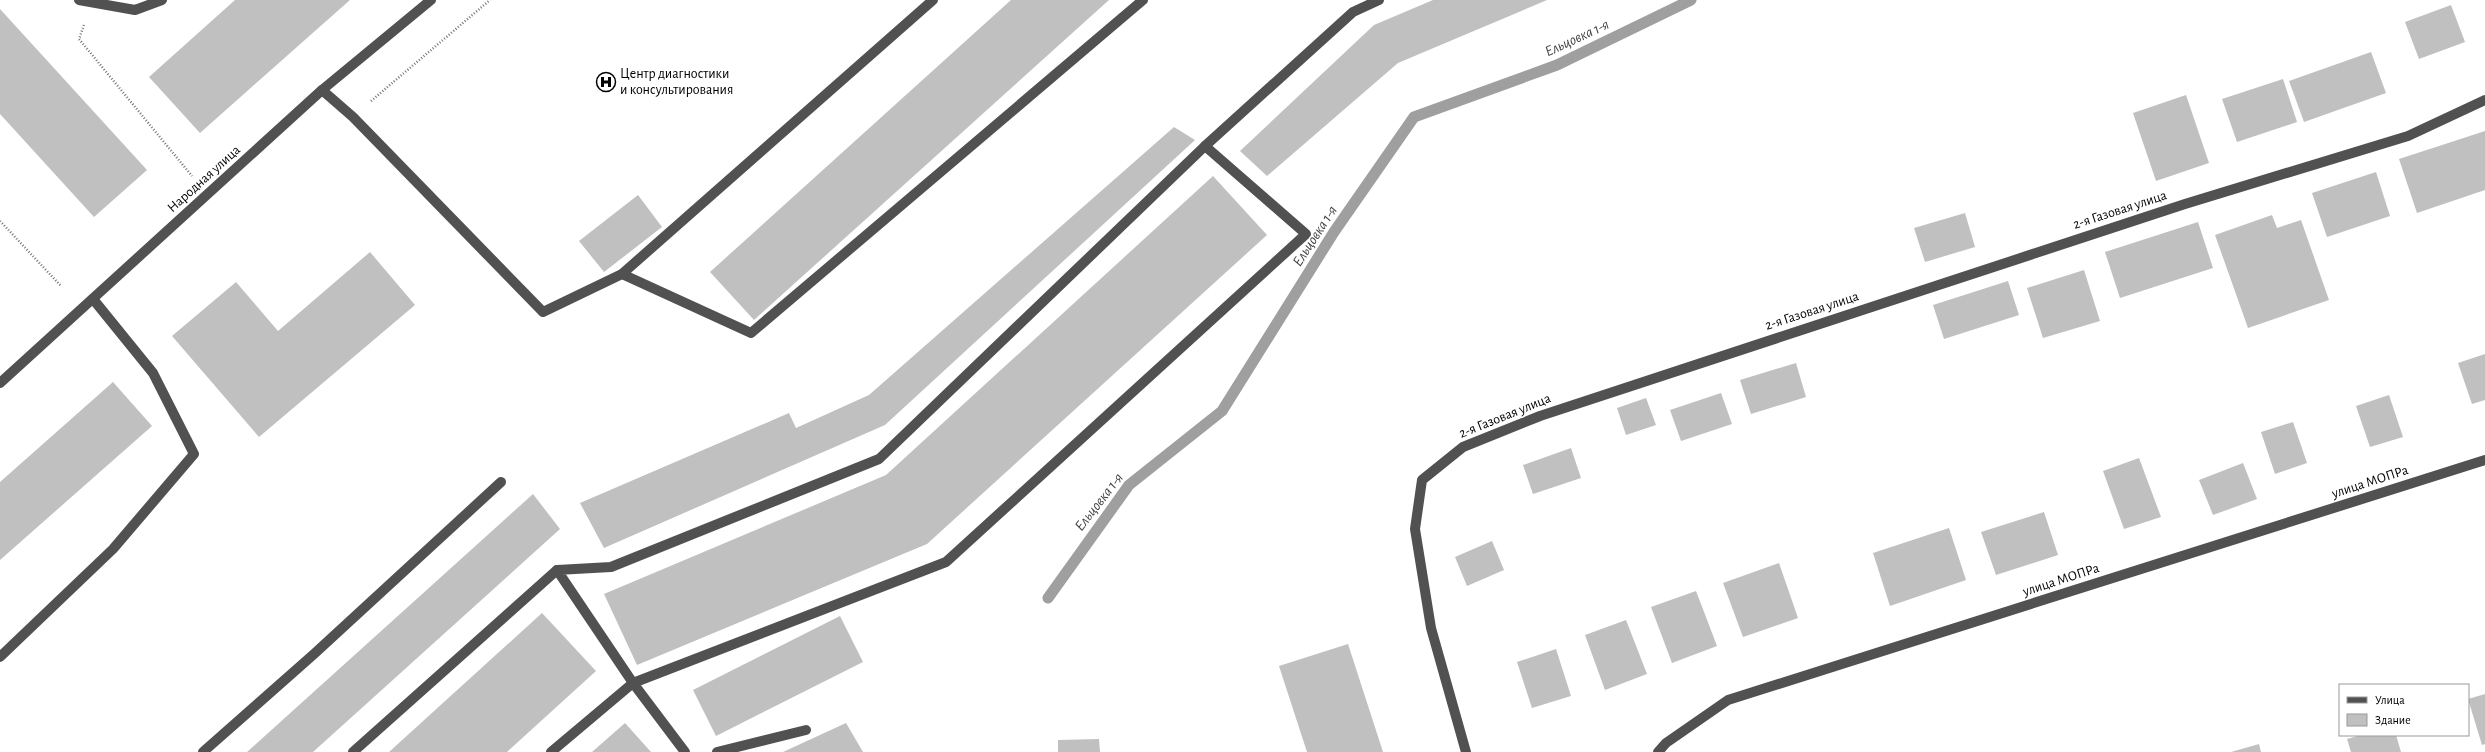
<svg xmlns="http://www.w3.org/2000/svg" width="2485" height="752" font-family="'Alegreya Sans',sans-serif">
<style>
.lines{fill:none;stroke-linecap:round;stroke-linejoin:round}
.stream{stroke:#9f9f9f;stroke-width:11}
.building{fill:#c0c0c0}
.path{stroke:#737373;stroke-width:2.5;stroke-dasharray:1 2;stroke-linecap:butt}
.minor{stroke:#515151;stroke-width:10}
.labels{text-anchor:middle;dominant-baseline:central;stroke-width:3;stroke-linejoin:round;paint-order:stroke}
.poi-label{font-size:14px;fill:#000;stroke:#fff;text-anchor:start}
.street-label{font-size:14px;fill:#000;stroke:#fff}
.water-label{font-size:15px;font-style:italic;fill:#404040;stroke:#fff}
</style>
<rect width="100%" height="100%" fill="#fff"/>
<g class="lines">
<path class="stream" d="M1048,598L1129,485L1222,411L1334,232L1414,117L1557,65L1691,0"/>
</g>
<g class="building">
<path d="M235,0H350L200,133L149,77Z"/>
<path d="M1011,0H1109L754,320L710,272Z"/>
<path d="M1433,0H1547L1398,63L1267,176L1240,151L1374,25Z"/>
<path d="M2451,5L2465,42L2419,59L2405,22Z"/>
<path d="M0,9L147,170L94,217L0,114Z"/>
<path d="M2371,52L2386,93L2304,122L2289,81Z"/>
<path d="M2283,79L2297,122L2237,142L2222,99Z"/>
<path d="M2186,95L2209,163L2156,181L2133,113Z"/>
<path d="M1174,127L1195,140L885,425L604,548L580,503L789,413L796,428L869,395Z"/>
<path d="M2485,131V190L2417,213L2399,159Z"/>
<path d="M2376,172L2390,216L2327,237L2312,193Z"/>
<path d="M1213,176L1267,235L927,544L637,665L604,594L886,475Z"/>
<path d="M638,195L662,227L604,272L579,241Z"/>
<path d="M1965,213L1975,247L1925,262L1914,228Z"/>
<path d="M2272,215L2277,228L2301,220L2329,300L2248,328L2215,235Z"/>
<path d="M2198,222L2213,268L2120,298L2105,252Z"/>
<path d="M370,252L415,305L259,437L172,336L236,282L278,331Z"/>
<path d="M2084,270L2100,321L2043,338L2027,288Z"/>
<path d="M2008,281L2019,315L1944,339L1933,305Z"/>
<path d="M2485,354V400L2472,404L2458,363Z"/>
<path d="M1796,363L1806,397L1751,414L1740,380Z"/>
<path d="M113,382L152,426L0,560V482Z"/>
<path d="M1721,393L1732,424L1681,441L1670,410Z"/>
<path d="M2389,395L2403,437L2370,447L2356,406Z"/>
<path d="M1646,398L1656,425L1626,435L1617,408Z"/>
<path d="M2293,422L2307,463L2275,474L2261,432Z"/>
<path d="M1571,448L1581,478L1533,494L1523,465Z"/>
<path d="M2139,458L2161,517L2124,529L2103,471Z"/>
<path d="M2243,463L2257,499L2213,515L2199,480Z"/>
<path d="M533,494L560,529L313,752H247Z"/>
<path d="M2044,512L2058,555L1996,575L1981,532Z"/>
<path d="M1949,528L1966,580L1890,606L1873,553Z"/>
<path d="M1492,541L1504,570L1467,586L1455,557Z"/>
<path d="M1779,563L1798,618L1743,637L1723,583Z"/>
<path d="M1696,591L1717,646L1672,663L1651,607Z"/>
<path d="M542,613L596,671L507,752H389Z"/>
<path d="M840,616L863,662L716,736L693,690Z"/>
<path d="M1626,620L1647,674L1605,690L1585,635Z"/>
<path d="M1348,644L1383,752H1307L1279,666Z"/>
<path d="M1556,649L1571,696L1532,708L1517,662Z"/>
<path d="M2485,694V744L2482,745L2468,699Z"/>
<path d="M625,723L651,752H592Z"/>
<path d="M846,723L863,752H783Z"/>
<path d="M2361,735H2396L2401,752H2351L2347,739Z"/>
<path d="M1099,739L1100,752H1058V740Z"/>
<path d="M2259,744L2261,752H2231Z"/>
</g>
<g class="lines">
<g class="path">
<path d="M84,25L79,39L192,176"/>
<path d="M371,101L490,0"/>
<path d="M0,221L61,286"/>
</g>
<g class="minor">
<path d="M79,0L135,10L162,0"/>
<path d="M322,90L353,117L543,312L622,274L933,0"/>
<path d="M622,274L751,333L1143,0"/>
<path d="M0,383L322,90L431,0"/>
<path d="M0,657L113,549L194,454L153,373L93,299"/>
<path d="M203,752L314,654L501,482"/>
<path d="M353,752L557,570"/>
<path d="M551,752L633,683L946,562L1306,234L1205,146"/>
<path d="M685,752L633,683L557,570L611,567L879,459L1205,146L1353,12L1379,0"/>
<path d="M717,752L806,730"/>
<path d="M1466,752L1431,628L1415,529L1422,480L1463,447L1540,416L2185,204L2408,136L2485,100"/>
<path d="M1658,752L1666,743L1728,700L2485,460"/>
</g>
</g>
<defs>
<g id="hospital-ring" transform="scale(1)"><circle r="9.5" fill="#fff" stroke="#000" stroke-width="1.5"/><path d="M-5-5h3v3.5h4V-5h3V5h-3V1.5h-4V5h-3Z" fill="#000"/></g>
</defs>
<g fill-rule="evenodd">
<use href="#hospital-ring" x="606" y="82"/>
</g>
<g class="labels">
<g class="poi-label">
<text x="620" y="74">Центр диагностики<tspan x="620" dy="16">и консультирования</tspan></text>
</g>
<g class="street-label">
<text transform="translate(204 179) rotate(-42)">Народная улица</text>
<text transform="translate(2120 210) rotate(-18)">2-я Газовая улица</text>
<text transform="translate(1812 311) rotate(-18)">2-я Газовая улица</text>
<text transform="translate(1505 416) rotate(-22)">2-я Газовая улица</text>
<text transform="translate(2370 482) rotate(-18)">улица МОПРа</text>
<text transform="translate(2061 580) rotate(-18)">улица МОПРа</text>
</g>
<g class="water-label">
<text transform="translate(1577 38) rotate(-25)">Ельцовка 1-я</text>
<text transform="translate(1315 236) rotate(-57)">Ельцовка 1-я</text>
<text transform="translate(1099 502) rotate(-52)">Ельцовка 1-я</text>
</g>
</g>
<rect x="2339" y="684" width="130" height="52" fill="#ffffff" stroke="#999999"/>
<rect x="2347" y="697" width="20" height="6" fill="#515151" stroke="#999999"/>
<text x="2375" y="704" font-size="12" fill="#000000">Улица</text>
<rect x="2347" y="714" width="20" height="12" fill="#c0c0c0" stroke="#999999"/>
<text x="2375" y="724" font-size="12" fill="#000000">Здание</text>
</svg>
